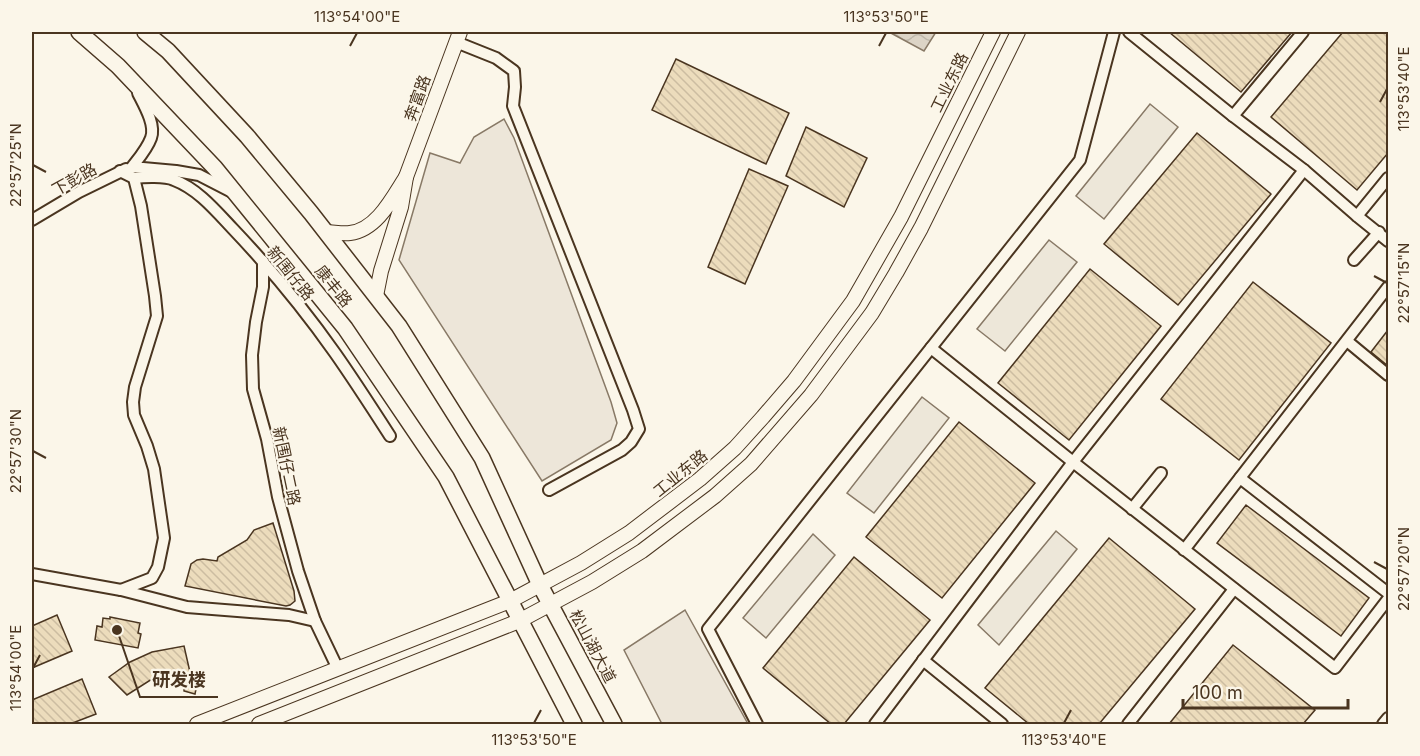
<svg xmlns="http://www.w3.org/2000/svg" width="1420" height="756" font-family="Inter,'Noto Sans SC',sans-serif">
<style>
.park{fill:#ede6d9;stroke:#887966;stroke-width:1.5}
.parking{fill:#ede7d9;stroke:#887966;stroke-width:1.5}
.water{fill:url(#water-waves);stroke:#887966;stroke-width:1.5}
.building{fill:url(#building-back-hatch);stroke:#4a3520;stroke-width:1.5}
.lines{fill:none;stroke-linecap:round;stroke-linejoin:round}
.street-casing{stroke:#4a3520;stroke-width:14}
.secondary-casing{stroke:#4a3520;stroke-width:16}
.primary-casing{stroke:#4a3520;stroke-width:18}
.street{stroke:#fbf6e9;stroke-width:10}
.secondary{stroke:#fbf6e9;stroke-width:14}
.primary{stroke:#fbf6e9;stroke-width:15}
.ticks{fill:none;stroke:#4a3520;stroke-width:2}
.labels{text-anchor:middle;dominant-baseline:central;stroke-width:4.5;stroke-linejoin:round;paint-order:stroke}
.street-label{font-size:16px;fill:#4a3520;stroke:#fbf6e9}
.leader{fill:none;stroke:#4a3520;stroke-width:2}
.callout-dot{fill:#4a3520;stroke:#fbf6e9;stroke-width:2}
.callout-label{font-size:18px;text-anchor:middle;font-weight:bold;fill:#4a3520;stroke:#fbf6e9;stroke-width:4.5;stroke-linejoin:round;paint-order:stroke}
.neatline{fill:none;stroke:#4a3520;stroke-width:2}
.ticks-label{font-size:15px;text-anchor:middle;fill:#4a3520}
</style>
<defs>
<pattern id="water-waves" width="16" height="10" patternUnits="userSpaceOnUse" patternTransform="scale(1.5)"><rect width="16" height="10" fill="#dcd4c6"/><path d="M0 5q4-4 8 0t8 0" fill="none" stroke="#beb7aa"/></pattern>
<pattern id="building-back-hatch" width="6" height="6" patternUnits="userSpaceOnUse" patternTransform="scale(1.5)"><rect width="6" height="6" fill="#ecdcbc"/><path d="M-1 5l2 2M0 0l6 6M5-1l2 2" fill="none" stroke="#ccbda1"/></pattern>
</defs>
<rect width="100%" height="100%" fill="#fbf6e9"/>
<g class="park">
<path d="M504,119L514,138L611,402L617,423L611,440L542,481L399,260L430,153L460,163L474,137Z"/>
<path d="M685,610L748,724H662L624,650Z"/>
</g>
<g class="parking">
<path d="M1150,104L1178,127L1104,219L1076,196Z"/>
<path d="M1049,240L1077,262L1005,351L977,329Z"/>
<path d="M922,397L949,418L874,513L847,493Z"/>
<path d="M1056,531L1077,549L999,645L978,625Z"/>
<path d="M813,534L835,555L766,638L743,618Z"/>
</g>
<path class="water" d="M889,32H936L924,51Z"/>
<g class="building">
<path d="M1169,32H1292L1241,92Z"/>
<path d="M1343,32H1388V153L1357,190L1271,117Z"/>
<path d="M676,59L789,113L766,164L652,110Z"/>
<path d="M806,127L867,158L844,207L786,176Z"/>
<path d="M1197,133L1271,194L1178,305L1104,244Z"/>
<path d="M749,169L788,186L745,284L708,267Z"/>
<path d="M1090,269L1161,326L1069,440L998,383Z"/>
<path d="M1253,282L1331,343L1239,460L1161,399Z"/>
<path d="M1388,330V366L1371,352Z"/>
<path d="M959,422L1035,483L942,598L866,537Z"/>
<path d="M1246,505L1369,598L1341,636L1217,543Z"/>
<path d="M273,523L294,591L295,601L290,605L286,606L185,586L191,564L197,560L203,559L217,561L218,557L247,540L254,530Z"/>
<path d="M1109,538L1195,609L1099,724H1029L985,688Z"/>
<path d="M854,557L930,620L844,724H831L763,668Z"/>
<path d="M57,615L72,651L32,668V626Z"/>
<path d="M110,617L140,623L138,633L141,634L138,648L95,640L97,626L102,627L103,618L110,619Z"/>
<path d="M1233,645L1315,710L1303,724H1169Z"/>
<path d="M184,646L192,681L197,684L195,694L184,691L185,671L152,679L127,695L109,677L130,662L152,652Z"/>
<path d="M82,679L96,714L70,724H32V700Z"/>
</g>
<g class="lines">
<g class="street-casing">
<g id="street">
<path d="M1129,32L1233,116"/>
<path d="M1303,32L1233,116L1304,170L1073,462L1335,668L1388,599"/>
<path d="M456,42L496,58L514,71L515,87L513,106L633,410L639,429L631,442L622,450L549,490"/>
<path d="M138,93C144,105 156,125 151,138C147,149 139,158 132,167L176,171L199,175L232,192"/>
<path d="M1304,170L1357,216"/>
<path d="M120,171L134,178L141,206L155,296L157,316L135,387L133,402L134,415L147,446L154,469L164,538L158,567L152,578L121,590"/>
<path d="M134,178C144,177 165,176 174,180C198,189 216,211 233,229C270,268 304,309 335,353C354,380 372,408 390,436"/>
<path d="M1388,178L1357,216L1388,241"/>
<path d="M32,220L79,192L126,169"/>
<path d="M1354,260L1379,232"/>
<path d="M263,261V287L256,322L252,355L253,389L267,439L278,497L298,571L315,621L338,669"/>
<path d="M1347,341L1388,375"/>
<path d="M1240,478L1388,593"/>
<path d="M1132,509L1161,473"/>
<path d="M1184,550L1388,287"/>
<path d="M32,574L121,590L187,607L289,615L315,621"/>
<path d="M923,660L1002,724"/>
<path d="M757,724L708,629L1080,160L1114,32"/>
<path d="M875,724L1073,462L931,348"/>
<path d="M1128,724L1234,589"/>
<path d="M1383,724L1388,718"/>
</g>
</g>
<g class="secondary-casing">
<g id="secondary">
<path d="M406,177L460,32"/>
<path d="M326,232C333,232 342,234 350,233C377,230 393,197 406,177L401,207L381,271L376,296"/>
<path d="M197,724L510,601L581,563L629,533L700,479L735,448L763,417L794,381L853,301L901,217L993,32"/>
<path d="M259,724L519,621L592,582L642,551L715,496L751,464L811,395L872,313L896,273L921,228L1018,32"/>
</g>
</g>
<g class="primary-casing">
<g id="primary">
<path d="M79,32L118,66L215,168L345,328L446,477L574,724"/>
<path d="M145,32L168,51L247,136L311,213L399,326L482,458L540,585L614,724"/>
</g>
</g>
<use href="#street" class="street"/>
<use href="#secondary" class="secondary"/>
<use href="#primary" class="primary"/>
</g>
<path class="ticks" d="M350,46L357,33M879,46L886,33M1380,102L1387,89M33,165L46,172M1374,276L1387,283M33,451L46,458M1374,562L1387,569M33,668L40,655M534,723L541,710M1064,723L1071,710"/>
<g class="labels">
<g class="street-label">
<text transform="translate(949 82) rotate(-64)">工业东路</text>
<text transform="translate(417 98) rotate(-70)">奔富路</text>
<text transform="translate(74 179) rotate(-29)">下彭路</text>
<text transform="translate(291 273) rotate(51)">新围仔路</text>
<text transform="translate(334 286) rotate(51)">康丰路</text>
<text transform="translate(287 466) rotate(78)">新围仔二路</text>
<text transform="translate(680 473) rotate(-39)">工业东路</text>
<text transform="translate(593 646) rotate(62)">松山湖大道</text>
</g>
</g>
<path class="leader" d="M117 630L140 697H218"/>
<circle class="callout-dot" cx="117" cy="630" r="6"/>
<g class="callout-label">
<text x="179" y="686">研发楼</text>
</g>
<rect width="1420" height="756" fill="none" stroke="#fbf6e9" stroke-width="66"/>
<path d="M1183 699v9h165v-9" fill="none" stroke="#4a3520" stroke-width="3"/>
<text x="1192" y="699" font-size="18" fill="#4a3520" stroke="#fbf6e9" stroke-width="4.5" paint-order="stroke">100 m</text>
<rect x="33" y="33" width="1354" height="690" class="neatline"/>
<g class="ticks-label">
<text x="357" y="22">113°54'00"E</text>
<text x="886" y="22">113°53'50"E</text>
<text transform="translate(1404 89) rotate(-90)" y="5">113°53'40"E</text>
<text transform="translate(16 165) rotate(-90)" y="5">22°57'25"N</text>
<text transform="translate(1404 283) rotate(-90)" y="5">22°57'15"N</text>
<text transform="translate(16 451) rotate(-90)" y="5">22°57'30"N</text>
<text transform="translate(1404 569) rotate(-90)" y="5">22°57'20"N</text>
<text transform="translate(16 668) rotate(-90)" y="5">113°54'00"E</text>
<text x="534" y="745">113°53'50"E</text>
<text x="1064" y="745">113°53'40"E</text>
</g>
</svg>
